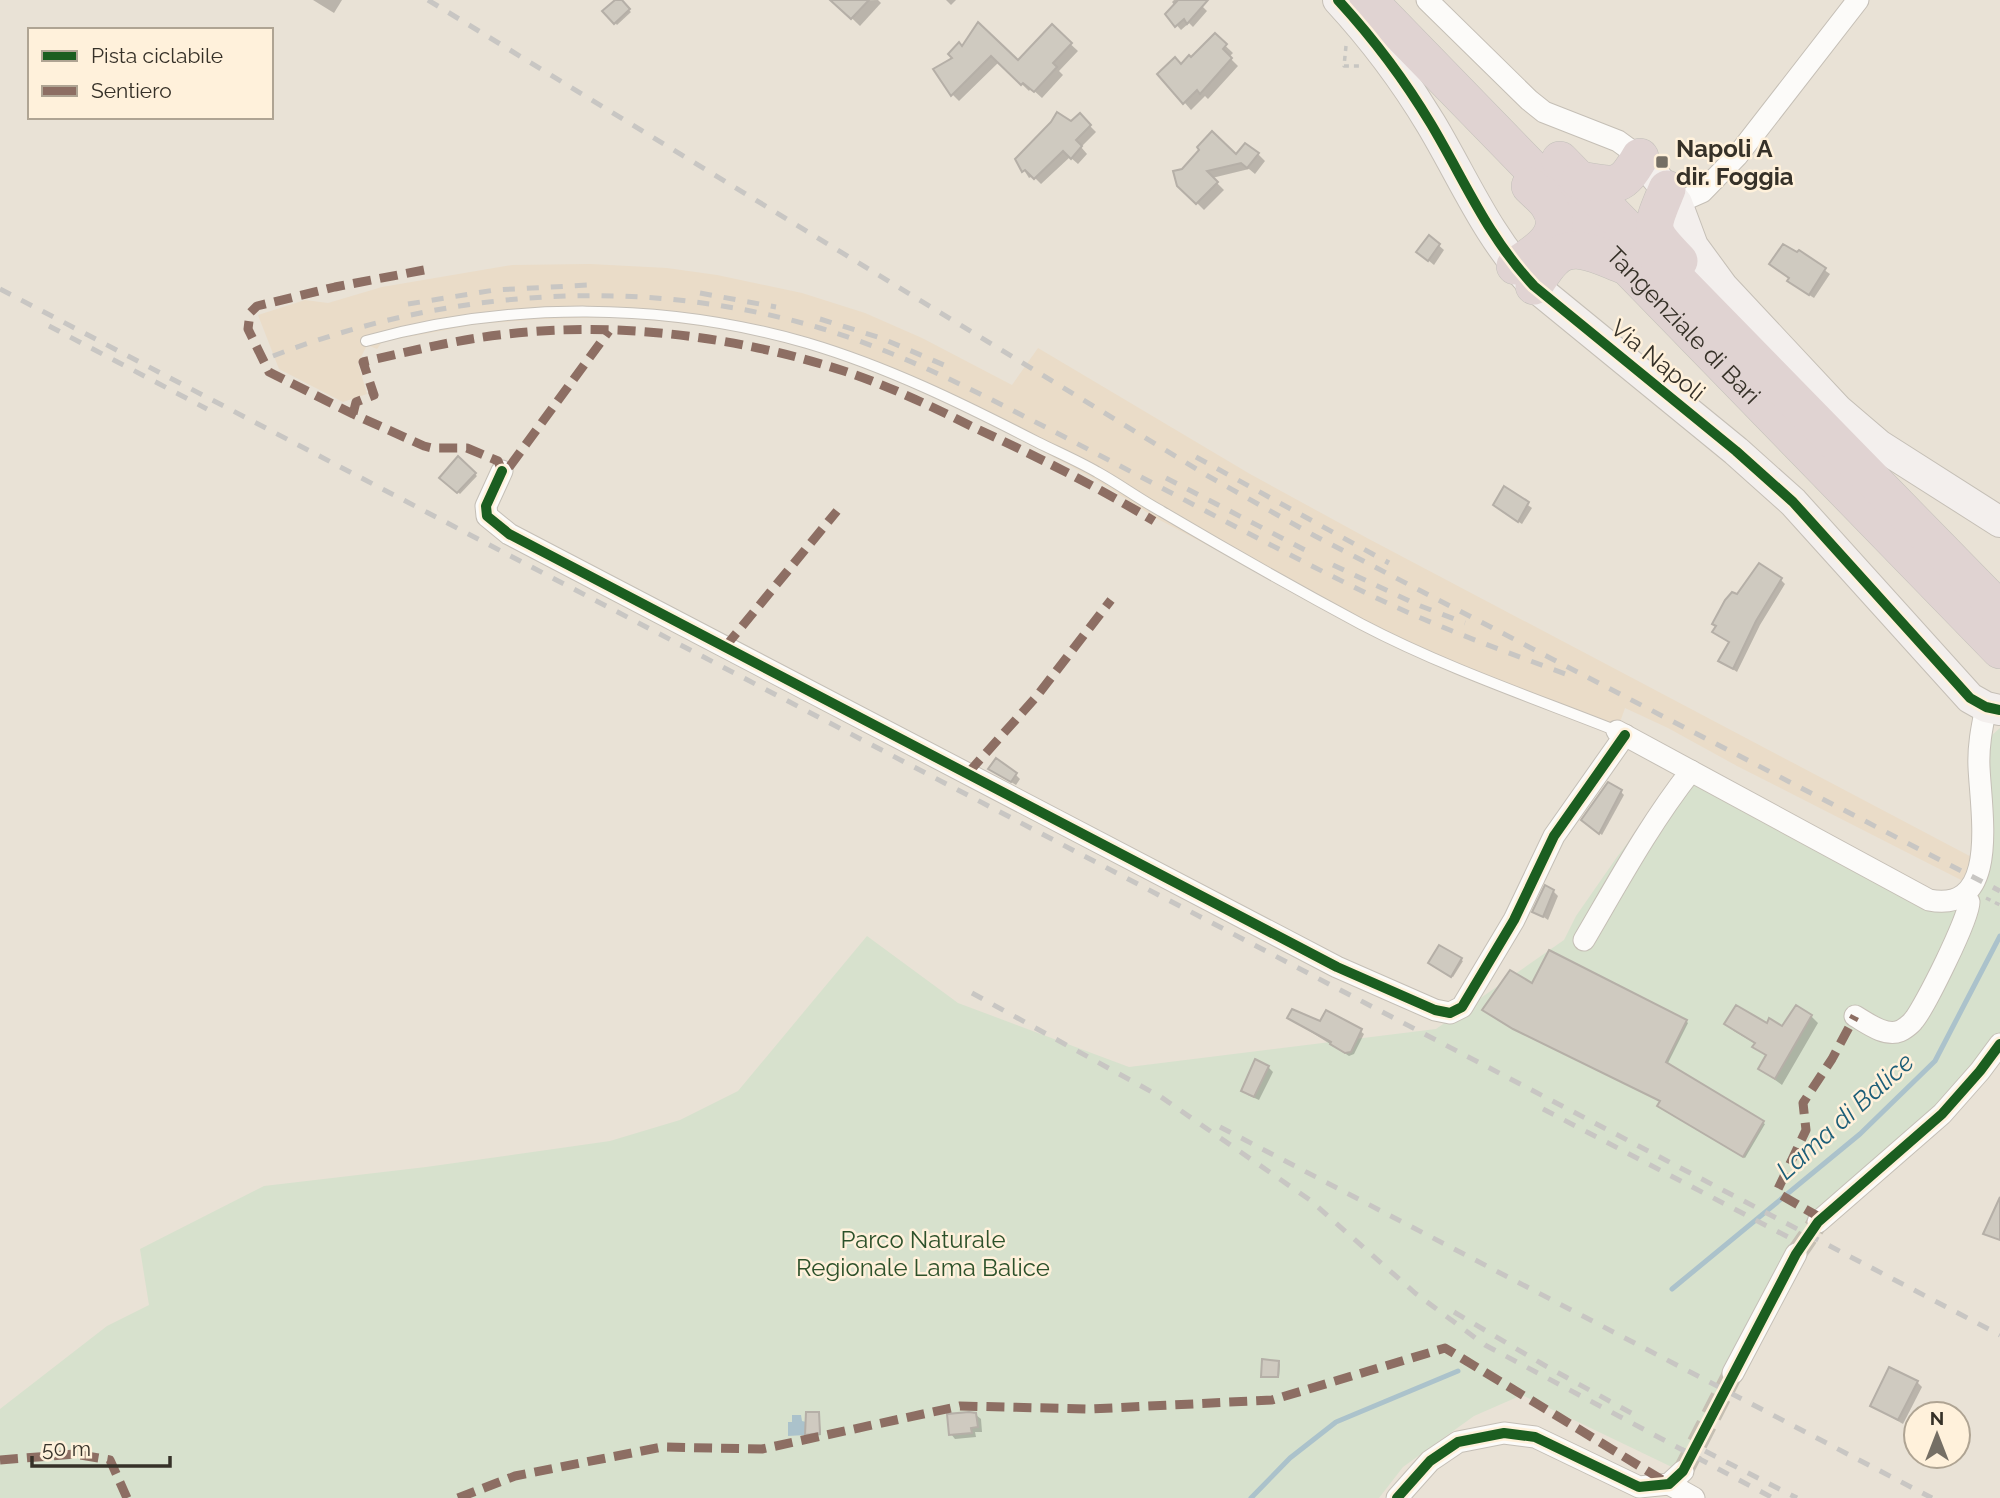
<svg xmlns="http://www.w3.org/2000/svg" width="2000" height="1498" font-family="Raleway,sans-serif">
<style>
.built{fill:#eadcc8}
.green{fill:#d7e1cd}
.water{fill:#abc2cb}
.shadow{fill:#0003}
.lines{fill:none;stroke-linecap:round;stroke-linejoin:round}
.stream{stroke:#abc2cb;stroke-width:5}
.building{fill:#cfcac0;stroke:#b5afa7;stroke-width:2}
.street-tunnel{stroke:#c5bfb3;stroke-width:21;stroke-dasharray:21 10;stroke-linecap:butt}
.lane-casing{stroke:#c5bfb6;stroke-width:12}
.street-casing{stroke:#c5bfb6;stroke-width:23}
.secondary-casing{stroke:#c5bfb6;stroke-width:32}
.highway-casing{stroke:#c3c0ba;stroke-width:38}
.path{stroke:#c7c6c2;stroke-width:3.5;stroke-dasharray:5 5;stroke-linecap:butt}
.lane{stroke:#fcfbf9;stroke-width:10}
.street{stroke:#fcfbf9;stroke-width:21}
.secondary{stroke:#f3efed;stroke-width:30}
.highway{stroke:#e0d3d2;stroke-width:37}
.rail{stroke:#c8c6c3;stroke-width:5;stroke-dasharray:12 12;stroke-linecap:butt}
.quiet{stroke:#8d6e63;stroke-width:9;stroke-dasharray:18 9;stroke-linecap:butt}
.cycleway-casing{stroke:#fff1db;stroke-width:15}
.cycleway{stroke:#1b5e20;stroke-width:10}
.poi-dot{fill:#756f65;stroke:#fff1db;stroke-width:2.5}
.labels{text-anchor:middle;dominant-baseline:central;stroke-width:5;stroke-linejoin:round;paint-order:stroke}
.poi-label{font-size:24px;font-weight:bold;fill:#363128;stroke:#fff1db;text-anchor:start}
.street-label{font-size:24px;fill:#363128;stroke:#fff1db}
.park-label{font-size:24px;fill:#2d512a;stroke:#fff1db}
.water-label{font-size:26px;font-style:italic;fill:#1c5e78;stroke:#fff1db}
</style>
<rect width="100%" height="100%" fill="#e9e2d6"/>
<path class="built" d="M590,264L667,268L717,275L802,293L865,313L922,338L1012,385L1038,348L1250,474L1367,538L1981,862L1967,883L1737,766L1668,728L1625,708L1615,736L1425,660L1156,518L1095,479L964,410L892,378L821,352L743,332L672,322L614,317L542,319L477,324L387,341L382,342L377,349L367,345L358,363L367,394L343,402L279,369L258,315L305,300L328,303L382,287L512,265Z"/>
<path class="green" d="M2000,728V1034L1874,1179L1803,1231L1789,1251L1756,1336L1724,1384L1678,1470L1522,1395L1474,1416L1403,1467L1379,1498H0V1409L107,1326L149,1305L140,1249L264,1186L426,1167L610,1141L680,1120L738,1091L867,936L958,1003L1129,1067L1436,1029L1564,940L1576,916L1617,857L1685,767L1917,890L1958,895L1980,846L1975,750Z"/>
<path class="water" d="M792,1415H801L802,1421L806,1422L805,1435L788,1436V1422H792Z"/>
<g class="shadow">
<path d="M313,0H342L334,13Z"/>
<path d="M617,0L631,12L617,25L605,11Z"/>
<path d="M878,0L881,3L860,26L834,1Z"/>
<path d="M946,0H956L951,5Z"/>
<path d="M1174,0H1196L1207,11L1193,27L1189,23L1181,30L1167,14L1175,6L1172,2Z"/>
<path d="M1052,27L1078,51L1059,71L1063,75L1042,98L1031,88L1029,91L999,62L959,101L952,94L955,58L963,48L1018,63Z"/>
<path d="M1215,36L1233,53L1229,57L1238,66L1208,99L1205,96L1191,110L1160,74L1181,66Z"/>
<path d="M1080,116L1096,132L1081,147L1087,154L1078,164L1070,157L1041,184L1033,176L1029,178L1017,159Z"/>
<path d="M1258,154L1265,161L1255,174L1249,169L1212,178L1224,190L1204,210L1179,185L1175,172L1236,157Z"/>
<path d="M1429,237L1444,250L1434,265L1423,256Z"/>
<path d="M1799,252L1830,274L1814,298L1794,285Z"/>
<path d="M458,459L477,476L460,494L442,478Z"/>
<path d="M1505,489L1532,508L1522,524L1499,509Z"/>
<path d="M1781,580L1785,584L1760,625L1737,672L1721,661L1731,643L1718,636Z"/>
<path d="M990,769L1016,775L1020,779L1016,785Z"/>
<path d="M1621,792L1624,795L1602,835L1587,823Z"/>
<path d="M1553,891L1558,896L1548,920L1535,911Z"/>
<path d="M1439,947L1463,961L1453,977L1432,965Z"/>
<path d="M1533,986L1686,1021L1688,1023L1667,1065L1765,1124L1745,1158L1661,1108L1662,1102Z"/>
<path d="M1811,1016L1818,1023L1782,1085L1760,1069L1767,1057L1755,1047L1756,1044L1734,1031L1727,1024L1768,1026L1783,1029Z"/>
<path d="M1289,1018L1360,1031L1364,1034L1354,1054L1349,1056Z"/>
<path d="M1268,1067L1273,1072L1259,1100L1248,1095L1243,1091Z"/>
<path d="M1278,1362L1280,1364L1279,1378H1265L1263,1376Z"/>
<path d="M1917,1382L1922,1387L1903,1424L1872,1406Z"/>
<path d="M819,1414L821,1435L809,1437L807,1435Z"/>
<path d="M976,1415L981,1419L982,1432H975L976,1437L955,1439L951,1434Z"/>
</g>
<g class="lines">
<g class="stream">
<path d="M1672,1289L1860,1134L1935,1061L2000,936"/>
<path d="M1251,1498L1290,1458L1336,1422L1458,1371"/>
</g>
</g>
<g class="building">
<path d="M615,0H622L630,9L614,24L602,11Z"/>
<path d="M830,0H869L851,19Z"/>
<path d="M1178,0H1208L1187,24L1184,19L1175,27L1165,14Z"/>
<path d="M978,22L1018,60L1052,24L1072,43L1053,63L1057,67L1034,92L1023,83L1021,85L991,56L951,96L933,69L952,58L948,54L959,42L962,46Z"/>
<path d="M1215,33L1227,44L1223,49L1232,58L1200,94L1197,90L1183,104L1157,74L1175,57L1181,64L1189,55L1191,57Z"/>
<path d="M1057,112L1071,121L1080,113L1091,125L1076,140L1082,146L1071,159L1063,151L1034,179L1025,170L1022,172L1015,159L1051,122Z"/>
<path d="M1212,131L1236,154L1245,143L1259,153L1247,168L1241,163L1207,171L1218,182L1196,204L1177,186L1173,171L1182,169L1199,150L1197,147Z"/>
<path d="M1429,235L1440,244L1428,261L1416,252Z"/>
<path d="M1783,244L1797,252L1799,250L1826,268L1809,295L1787,281L1789,278L1769,264Z"/>
<path d="M458,456L476,473L457,493L439,478Z"/>
<path d="M1504,486L1529,502L1518,522L1493,505Z"/>
<path d="M1759,563L1782,578L1756,621L1733,669L1718,661L1729,642L1712,632L1716,626L1712,624L1725,600L1732,592L1737,594Z"/>
<path d="M996,758L1017,773L1011,782L988,769Z"/>
<path d="M1608,782L1622,790L1599,834L1581,820Z"/>
<path d="M1545,885L1554,890L1543,917L1532,912Z"/>
<path d="M1439,945L1462,958L1451,977L1428,963Z"/>
<path d="M1549,950L1687,1020L1666,1062L1764,1121L1743,1157L1657,1106L1660,1101L1513,1029L1482,1010L1510,970L1532,983Z"/>
<path d="M1736,1005L1767,1023L1769,1018L1782,1026L1796,1005L1812,1015L1775,1079L1758,1069L1766,1055L1752,1047L1755,1043L1724,1024Z"/>
<path d="M1292,1009L1320,1021L1326,1010L1362,1029L1351,1052L1345,1053L1330,1044L1331,1042L1287,1018Z"/>
<path d="M1255,1059L1269,1066L1254,1097L1241,1091Z"/>
<path d="M2000,1197V1240L1983,1234Z"/>
<path d="M1262,1359L1279,1361L1278,1377H1261Z"/>
<path d="M1889,1367L1918,1381L1898,1420L1870,1406Z"/>
<path d="M806,1412H819L820,1433L805,1435Z"/>
<path d="M969,1412L976,1413L978,1427L971,1428L972,1433L949,1435L947,1414Z"/>
</g>
<g class="lines">
<g class="street-tunnel">
<path d="M1796,1254L1818,1222"/>
<path d="M1683,1471L1733,1373"/>
</g>
<g class="lane-casing">
<path id="lane" d="M366,341C509,301 665,302 807,343C888,367 963,404 1037,442C1057,452 1078,461 1097,472C1119,484 1139,499 1161,511C1227,550 1294,588 1361,624C1443,667 1531,697 1617,731"/>
</g>
<g class="street-casing">
<g id="street">
<path d="M1427,0L1529,100L1544,112L1618,141L1640,157"/>
<path d="M1677,203L1702,192L1737,156L1858,0"/>
<path d="M502,471L486,506L487,516L509,534L1337,967L1435,1010L1450,1013L1462,1007L1514,920L1554,836L1625,735"/>
<path d="M1617,731L1929,900C2000,914 1981,813 1979,767C1978,746 1982,727 1986,707"/>
<path d="M1584,940C1618,882 1650,823 1691,771"/>
<path d="M1855,1016C1867,1023 1885,1037 1900,1031C1903,1030 1911,1024 1913,1021C1924,1009 1971,914 1969,902L1964,897"/>
<path d="M1818,1222L1942,1114L1980,1071L2000,1044"/>
<path d="M1733,1373L1796,1254"/>
<path d="M1669,1484L1694,1498"/>
<path d="M1397,1498L1430,1461L1458,1442L1504,1433L1535,1437L1639,1487L1669,1484L1683,1471"/>
</g>
</g>
<g class="secondary-casing">
<g id="secondary">
<path d="M1338,0C1373,38 1404,79 1431,124C1465,181 1487,236 1534,286L1736,451L1793,502L1970,698L1986,707L2000,710"/>
<path d="M1640,157L1677,203L1693,246L1723,287L1838,410L1879,445L2000,522"/>
</g>
</g>
<g class="highway-casing">
<g id="highway">
<path id="s1" d="M1368,0L2000,650"/>
<path d="M1560,160L2000,610"/>
<path d="M1580,180C1615,186 1621,190 1640,157"/>
<path d="M1667,189C1650,230 1648,229 1679,261"/>
<path d="M1515,266C1535,253 1567,235 1549,206C1545,199 1536,192 1530,186"/>
<path d="M1534,286C1540,277 1546,266 1554,259C1573,240 1602,257 1623,265"/>
</g>
</g>
<g class="path">
<path d="M1346,46L1344,66H1362"/>
<path d="M1986,898L2000,905"/>
</g>
<use href="#lane" class="lane"/>
<use href="#street" class="street"/>
<use href="#secondary" class="secondary"/>
<use href="#highway" class="highway"/>
<g class="rail">
<path d="M428,0L1208,476L1315,536L2000,891"/>
<path d="M0,289L2000,1335"/>
<path d="M700,293L776,307"/>
<path d="M408,304L495,290L589,285"/>
<path d="M820,319L881,338L951,368"/>
<path d="M49,326L207,409"/>
<path d="M273,356C447,289 640,275 820,328C900,352 975,391 1049,429C1154,483 1258,540 1364,592C1431,625 1501,650 1571,676"/>
<path d="M1196,457L1389,563"/>
<path d="M1166,478L1309,552"/>
<path d="M1333,565L1418,605L1465,623"/>
<path d="M972,993L1161,1097L1310,1200L1415,1293L1485,1345L1773,1498"/>
<path d="M1543,1109L1788,1237"/>
<path d="M1220,1127L1932,1498"/>
<path d="M1454,1312L1544,1365L1633,1414"/>
<path d="M1705,1451L1797,1498"/>
</g>
<g class="quiet">
<path d="M424,270L335,287L257,306L250,313L248,329L269,372L353,414L424,446L432,448H467L498,461L502,471L510,466L609,331"/>
<path d="M353,414L356,402L374,395L363,362C412,351 458,339 508,334C618,321 740,337 844,371C889,386 933,407 975,428C1036,456 1096,486 1154,521"/>
<path d="M725,647L837,511"/>
<path d="M968,773L1037,696L1111,600"/>
<path d="M1821,1218L1779,1194L1778,1189L1806,1130L1803,1103L1832,1059L1855,1016"/>
<path d="M0,1460L75,1454L110,1460L127,1498"/>
<path d="M458,1498L515,1476L662,1447L762,1449L960,1406L1090,1409L1272,1400L1445,1348L1669,1484"/>
</g>
<g class="cycleway-casing">
<g id="cycleway">
<path d="M1338,0C1373,38 1404,79 1431,124C1465,181 1487,236 1534,286L1736,451L1793,502L1970,698L1986,707L2000,710"/>
<path d="M502,471L486,506L487,516L509,534L1337,967L1435,1010L1450,1013L1462,1007L1514,920L1554,836L1625,735"/>
<path d="M1397,1498L1430,1461L1458,1442L1504,1433L1535,1437L1639,1487L1669,1484L1683,1471L1796,1254L1818,1222L1942,1114L1980,1071L2000,1044"/>
</g>
</g>
<use href="#cycleway" class="cycleway"/>
</g>
<rect class="poi-dot" x="1655" y="155" width="14" height="14" rx="3.5"/>
<g class="labels">
<g class="poi-label">
<text x="1676" y="148">Napoli A<tspan x="1676" dy="28">dir. Foggia</tspan></text>
</g>
<g class="street-label">
<text stroke="none"><textPath href="#s1" startOffset="453">Tangenziale di Bari</textPath></text>
<text transform="translate(1658 360) rotate(39)">Via Napoli</text>
</g>
<g class="park-label">
<text x="923" y="1239">Parco Naturale<tspan x="923" dy="28">Regionale Lama Balice</tspan></text>
</g>
<g class="water-label">
<text transform="translate(1845 1116) rotate(-42)">Lama di Balice</text>
</g>
</g>
<rect x="28" y="28" width="245" height="91" fill="#fff1db" stroke="#afa493" stroke-width="2"/>
<rect x="42" y="51" width="35" height="10" fill="#1b5e20" stroke="#afa493" stroke-width="2"/>
<text x="91" y="63" font-size="21" fill="#363128">Pista ciclabile</text>
<rect x="42" y="86" width="35" height="10" fill="#8d6e63" stroke="#afa493" stroke-width="2"/>
<text x="91" y="98" font-size="21" fill="#363128">Sentiero</text>
<g transform="translate(1937 1435)"><circle r="33" fill="#fff1db" stroke="#afa493" stroke-width="2"/>
<path d="M0-5L12 26L0 18L-12 26Z" fill="#756f65"/>
<text y="-10" font-size="19" font-weight="bold" text-anchor="middle" fill="#363128">N</text>
</g>
<path d="M32 1456v10h138v-10" fill="none" stroke="#363128" stroke-width="3.5"/>
<text x="42" y="1456" font-size="21" fill="#363128" stroke="#fff1db" stroke-width="5" paint-order="stroke">50 m</text>
</svg>
